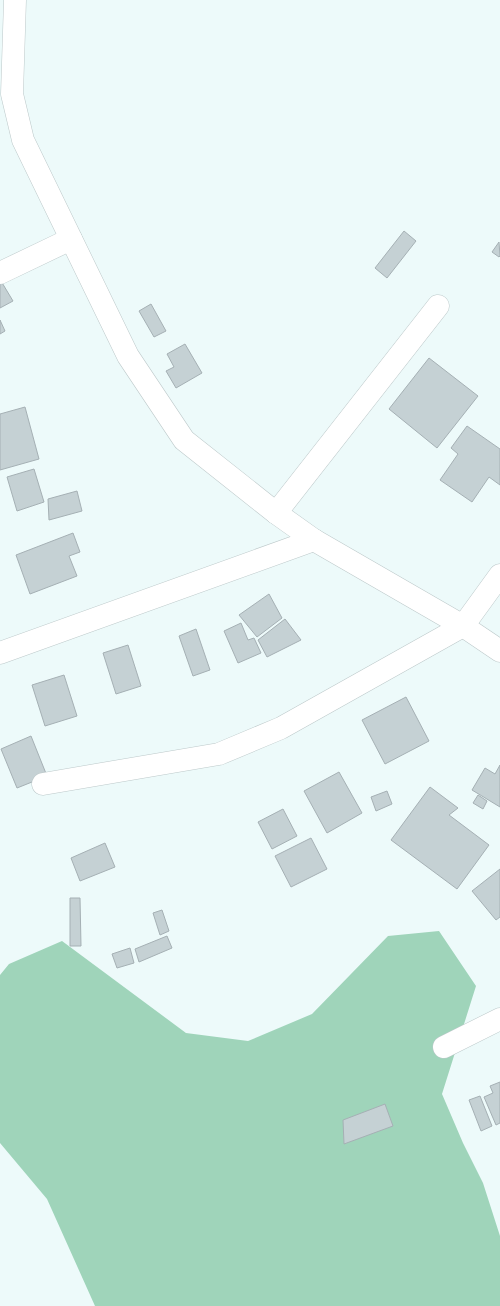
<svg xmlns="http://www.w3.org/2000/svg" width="500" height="1306" font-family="'Titillium Web',sans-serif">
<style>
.green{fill:#9fd4ba}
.building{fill:#c5d1d4;stroke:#a5b0b4}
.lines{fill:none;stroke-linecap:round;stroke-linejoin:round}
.minor-casing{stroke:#bdc9ca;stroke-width:23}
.minor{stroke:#fff;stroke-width:22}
</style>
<rect width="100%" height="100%" fill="#edfafa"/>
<path class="green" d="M439,931L476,986L442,1094L463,1143L483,1183L500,1236V1306H95L47,1199L0,1143V975L9,964L62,941L186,1033L248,1041L312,1014L388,936Z"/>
<g class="building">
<path d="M404,231L416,241L387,278L375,268Z"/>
<path d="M499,242L500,256L499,257L492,252Z"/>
<path d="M0,281H1L13,301L0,308Z"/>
<path d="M151,304L166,331L154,337L139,311Z"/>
<path d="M0,320L5,331L0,334Z"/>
<path d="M185,344L202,373L176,388L166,371L174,367L167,354Z"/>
<path d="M429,358L478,396L437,448L389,409Z"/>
<path d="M25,407L39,459L0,470V414Z"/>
<path d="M467,426L500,449V485L489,477L472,502L440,480L458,454L451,448Z"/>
<path d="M34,469L44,502L17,511L7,477Z"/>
<path d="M77,491L82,511L49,520L48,499Z"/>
<path d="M73,533L80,552L69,556L77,576L30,594L16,555Z"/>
<path d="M269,594L282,618L257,637L239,615Z"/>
<path d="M285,619L301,640L267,657L258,640Z"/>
<path d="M241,623L248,640L254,638L261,653L238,663L224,631Z"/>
<path d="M196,629L210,670L193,676L179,636Z"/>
<path d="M128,645L141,686L116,694L103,653Z"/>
<path d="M64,675L77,716L45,726L32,685Z"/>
<path d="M406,697L429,741L385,764L362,720Z"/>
<path d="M31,736L47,776L17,788L1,749Z"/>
<path d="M500,765V807L472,790L485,768L495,774Z"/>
<path d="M339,772L362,813L327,833L304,791Z"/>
<path d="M430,787L458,808L449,815L489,845L457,889L391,840Z"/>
<path d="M387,791L392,804L376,811L371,797Z"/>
<path d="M478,795L487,801L483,809L473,803Z"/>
<path d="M283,809L297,836L272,849L258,822Z"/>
<path d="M311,838L327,869L291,887L275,856Z"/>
<path d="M105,843L115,867L80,881L71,858Z"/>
<path d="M500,869V917L496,920L472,891Z"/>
<path d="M70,898H80L81,946H70Z"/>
<path d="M162,910L169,931L160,935L153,913Z"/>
<path d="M167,936L172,948L139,962L135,949Z"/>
<path d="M130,948L134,963L117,968L112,954Z"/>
<path d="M500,1082V1123L496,1125L484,1097L493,1093L490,1086Z"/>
<path d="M480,1096L492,1126L481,1131L469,1100Z"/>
<path d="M385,1104L393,1126L344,1144L343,1120Z"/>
</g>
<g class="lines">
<g class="minor-casing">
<g id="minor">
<path d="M15,0L12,94L23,140L128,356L184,440L276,513L314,540L463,626L500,651"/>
<path d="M0,273L71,239"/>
<path d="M276,513L438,306"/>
<path d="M0,653L314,540"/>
<path d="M43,784L219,754L281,728L463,626L500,575"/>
<path d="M444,1047L500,1019"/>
</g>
</g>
<use href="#minor" class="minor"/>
</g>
</svg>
